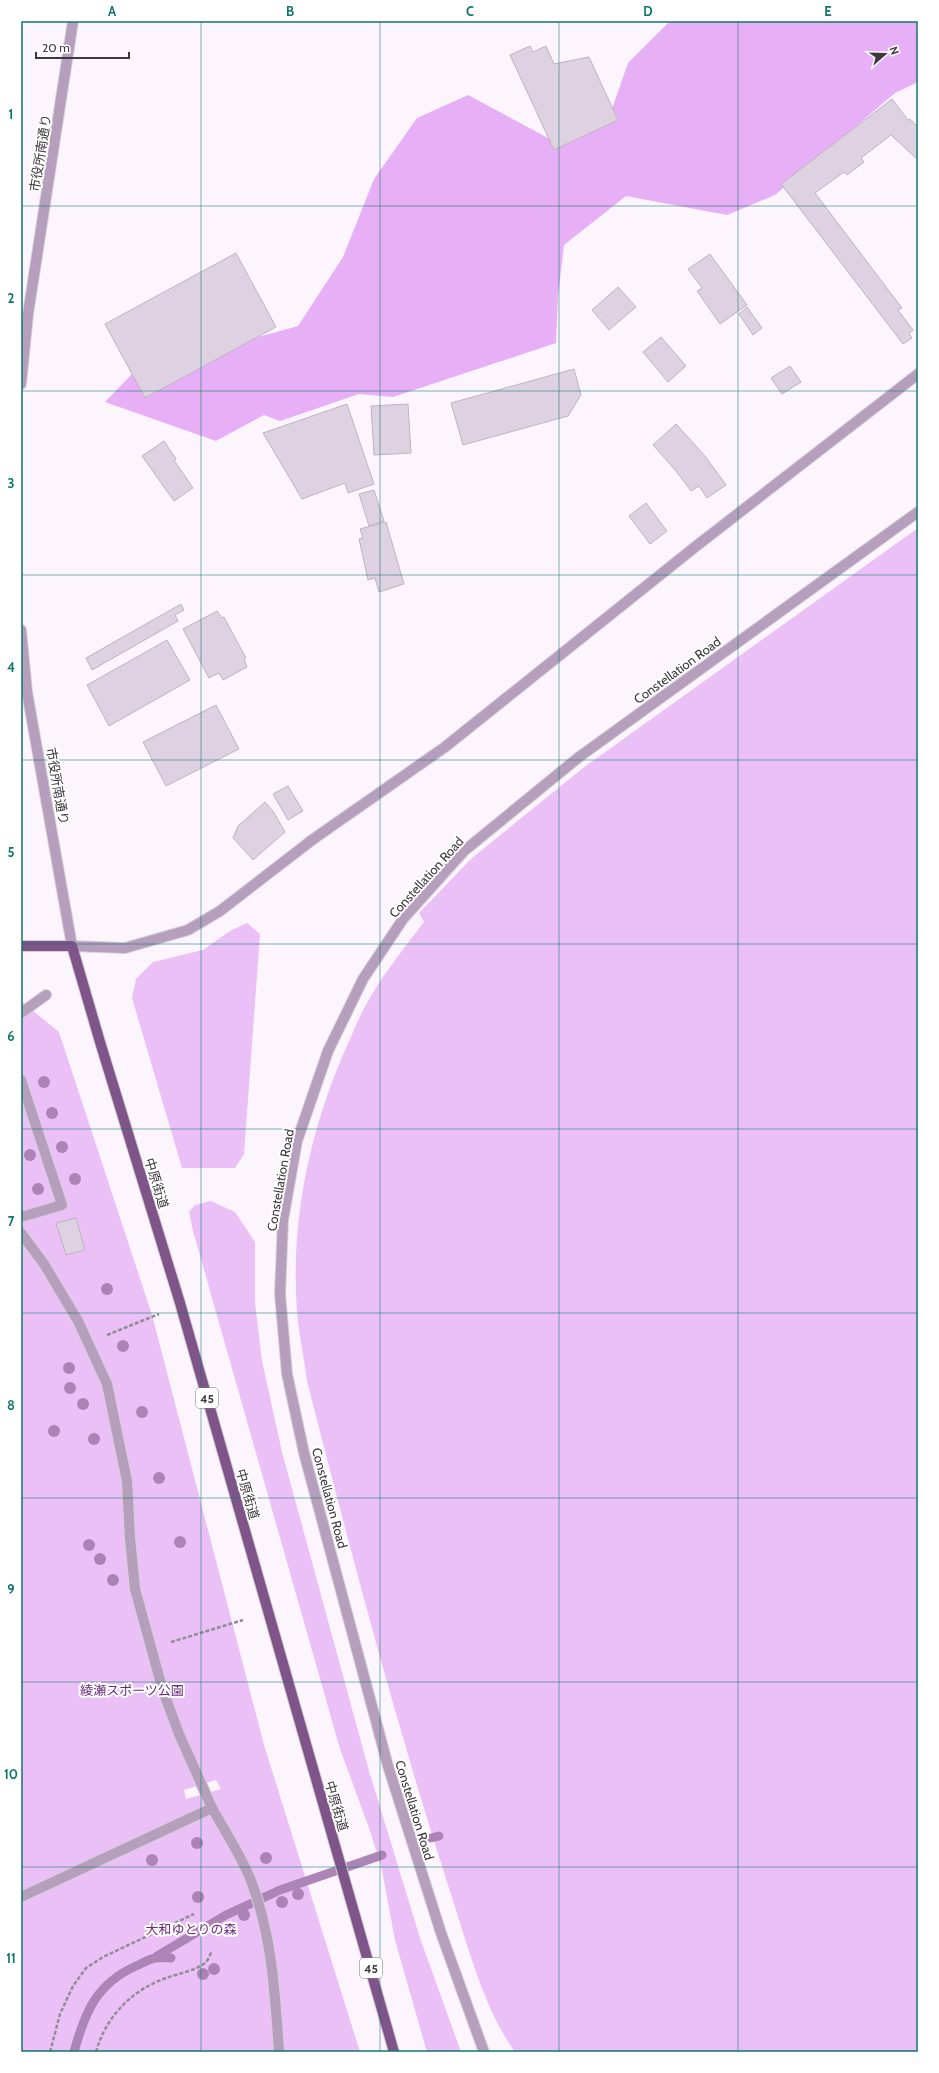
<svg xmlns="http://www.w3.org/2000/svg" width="939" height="2073" font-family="Cabin,'Noto Sans JP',sans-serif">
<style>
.green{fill:#eac0f6;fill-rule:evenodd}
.forest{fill:#e7b0f6}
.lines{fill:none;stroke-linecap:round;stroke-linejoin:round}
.stream{stroke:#ac84b6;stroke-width:9}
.building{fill:#ded2e2;stroke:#beb3c1}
.service-casing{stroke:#d6cfd8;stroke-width:12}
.pedestrian-casing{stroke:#d6cfd8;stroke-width:12}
.minor-casing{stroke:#d6cfd8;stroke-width:12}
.tertiary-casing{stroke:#d6cfd8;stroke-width:12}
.primary-casing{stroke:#d6cfd8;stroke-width:12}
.path{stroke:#938d95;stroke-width:2.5;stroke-dasharray:4 2;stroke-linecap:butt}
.service{stroke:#b69ebd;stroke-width:10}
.pedestrian{stroke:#b69ebd;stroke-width:10}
.minor{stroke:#b69ebd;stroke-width:10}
.tertiary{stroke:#b69ebd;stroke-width:10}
.primary{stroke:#7e5489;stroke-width:10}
.tree{fill:#ab84b5}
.grid{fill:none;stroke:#0f766e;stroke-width:1;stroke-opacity:0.55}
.labels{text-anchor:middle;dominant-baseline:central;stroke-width:4;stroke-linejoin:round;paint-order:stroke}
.shield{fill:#fff;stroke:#777478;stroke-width:1}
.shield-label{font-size:12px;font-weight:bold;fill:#3d383e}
.street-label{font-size:13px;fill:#3d383e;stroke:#fff}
.park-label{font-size:13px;fill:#692879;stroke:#fff}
.neatline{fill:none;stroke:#0f766e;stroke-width:1.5}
.grid-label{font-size:13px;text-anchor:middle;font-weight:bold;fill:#0f766e}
</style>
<rect width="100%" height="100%" fill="#fcf5fe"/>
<g class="green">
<path d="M918,528V2052H515C481,2004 466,1938 447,1882C394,1717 350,1549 307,1381C304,1358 299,1335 297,1312C290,1218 311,1124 350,1039C355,1027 360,1015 367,1003C383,974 404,948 424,922L419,913L472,858L583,768Z"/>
<path d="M247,923L260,934L244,1154L235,1168H182L132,998L136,979L153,962L203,950L230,931Z"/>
<path d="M21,1001L59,1032L152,1315L264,1745L360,2052H21ZM216,1780L221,1789L186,1799L184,1790Z"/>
<path d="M211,1201L235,1212L255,1242V1303L262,1361L282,1452L369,1771L420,1938L461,2052H427L395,1940L381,1865L368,1825L340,1749L193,1231L189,1212L195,1205Z"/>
</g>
<path class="forest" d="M670,21H918V82L895,93L775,195L727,215L626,196L564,245L558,296L556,343L393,397L359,394L280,421L264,415L216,441L105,402L153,352L240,342L298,326L343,257L374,179L417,118L468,95L561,145L612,109L628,63Z"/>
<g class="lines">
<g class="stream">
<path d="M431,1838L439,1836"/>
<path d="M157,1956L226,1915L280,1890L382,1855"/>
<path d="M74,2052C85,2012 96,1984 136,1966C151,1959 155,1956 171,1958"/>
</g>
</g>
<g class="building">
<path d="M530,46L533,52L546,46L554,64L589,57L618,120L554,150L510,55Z"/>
<path d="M892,99L908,120L910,119L918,127V160L891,135L861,158L864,162L847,175L844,172L815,193L902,308L898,310L913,330L909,333L912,338L903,344L781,184Z"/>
<path d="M236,253L276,327L145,398L105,324Z"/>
<path d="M710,254L747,305L720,324L697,291L702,288L688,269Z"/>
<path d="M618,287L636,307L609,330L592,310Z"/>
<path d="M747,307L762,328L753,335L739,314Z"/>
<path d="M661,337L686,366L668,382L643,352Z"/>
<path d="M790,366L801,382L782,394L771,378Z"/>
<path d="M574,369L581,395L568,416L463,445L451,403Z"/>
<path d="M347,404L374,484L348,493L345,483L302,499L263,433Z"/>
<path d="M408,404L411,453L374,455L371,406Z"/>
<path d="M676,424L705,456L726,485L707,498L699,486L691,491L676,471L653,445Z"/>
<path d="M164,441L176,459L174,460L193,488L174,501L142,456Z"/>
<path d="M374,490L384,521L369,526L359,494Z"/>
<path d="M646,503L667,531L650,544L629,516Z"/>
<path d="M386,522L404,584L379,592L375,578L368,580L359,539L363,538L360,529Z"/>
<path d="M181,604L184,610L175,615L178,621L92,670L86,658Z"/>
<path d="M217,611L222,618L224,617L246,658L244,659L247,667L223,680L219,673L209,678L183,629Z"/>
<path d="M167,640L190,680L109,726L87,685Z"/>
<path d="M216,705L239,749L166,786L143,742Z"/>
<path d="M288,786L303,811L288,820L273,794Z"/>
<path d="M265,802L273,811L285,832L253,860L233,838L238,826Z"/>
<path d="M76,1218L85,1250L66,1255L56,1223Z"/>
</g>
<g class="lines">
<g class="service-casing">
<path id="service" d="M484,2052L441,1933L388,1766L304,1453L287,1374L280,1294L283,1220L297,1141L328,1051L363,979L403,919L464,851L579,757L918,512"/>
</g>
<g class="pedestrian-casing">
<g id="pedestrian">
<path d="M21,1013L46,995"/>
<path d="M21,1080L62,1205L21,1217"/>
<path d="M21,1233L44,1264L78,1321L107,1384L127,1481L130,1538L135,1589L163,1691L179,1734L212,1808"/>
<path d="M21,1897L212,1808C225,1831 240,1854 250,1878C272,1934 275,1993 279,2052"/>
</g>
</g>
<g class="minor-casing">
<path id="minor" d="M72,946L125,948L188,930L220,911L312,840L445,747L695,547L918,374"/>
</g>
<g class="tertiary-casing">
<g id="tertiary">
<path d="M21,384L28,314L73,21"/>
<path d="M21,630L27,692L72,946"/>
</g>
</g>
<g class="primary-casing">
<path id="primary" d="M21,946H72L100,1042L180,1303L394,2052"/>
</g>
<g class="path">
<path d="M107,1335L159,1314"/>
<path d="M171,1642L243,1620"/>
<path d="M50,2052L60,2014L73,1986L86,1968L103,1957L194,1914"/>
<path d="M96,2052C106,2016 132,1990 166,1978C177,1974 198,1970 206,1962C209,1959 210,1954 212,1951"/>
</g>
<use href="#service" class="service"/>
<use href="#pedestrian" class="pedestrian"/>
<use href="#minor" class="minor"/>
<use href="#tertiary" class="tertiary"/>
<use href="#primary" class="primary"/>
</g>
<g class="tree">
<circle cx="44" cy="1082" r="6"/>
<circle cx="52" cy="1113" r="6"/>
<circle cx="62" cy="1147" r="6"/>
<circle cx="30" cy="1155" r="6"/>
<circle cx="75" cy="1179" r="6"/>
<circle cx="38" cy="1189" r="6"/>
<circle cx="107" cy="1289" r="6"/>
<circle cx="123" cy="1346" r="6"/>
<circle cx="69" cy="1368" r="6"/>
<circle cx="70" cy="1388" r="6"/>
<circle cx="83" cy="1404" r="6"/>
<circle cx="142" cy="1412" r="6"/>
<circle cx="54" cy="1431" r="6"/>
<circle cx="94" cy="1439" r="6"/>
<circle cx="159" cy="1478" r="6"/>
<circle cx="180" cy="1542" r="6"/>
<circle cx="89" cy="1545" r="6"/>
<circle cx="100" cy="1559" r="6"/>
<circle cx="113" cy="1580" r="6"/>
<circle cx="197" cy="1843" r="6"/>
<circle cx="266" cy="1858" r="6"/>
<circle cx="152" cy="1860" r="6"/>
<circle cx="298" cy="1894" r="6"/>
<circle cx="198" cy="1897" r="6"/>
<circle cx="282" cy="1902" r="6"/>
<circle cx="244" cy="1915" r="6"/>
<circle cx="214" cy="1969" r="6"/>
<circle cx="203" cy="1974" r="6"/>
</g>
<path class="grid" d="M201,21V2052M380,21V2052M559,21V2052M738,21V2052M21,206H918M21,391H918M21,575H918M21,760H918M21,944H918M21,1129H918M21,1313H918M21,1498H918M21,1682H918M21,1867H918"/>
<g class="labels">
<g class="shield">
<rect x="196" y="1388" width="22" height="20" rx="3"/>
<rect x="360" y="1958" width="22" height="20" rx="3"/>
</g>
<g class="shield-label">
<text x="207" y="1398">45</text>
<text x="371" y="1968">45</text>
</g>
<g class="street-label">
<text transform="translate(40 153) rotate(-81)">市役所南通り</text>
<text transform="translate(677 670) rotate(-36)">Constellation Road</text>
<text transform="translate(58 786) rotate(80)">市役所南通り</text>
<text transform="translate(426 877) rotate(-48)">Constellation Road</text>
<text transform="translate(280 1180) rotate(-80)">Constellation Road</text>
<text transform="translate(157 1183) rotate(73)">中原街道</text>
<text transform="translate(248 1494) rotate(74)">中原街道</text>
<text transform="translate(330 1498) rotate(75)">Constellation Road</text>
<text transform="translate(337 1806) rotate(74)">中原街道</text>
<text transform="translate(415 1810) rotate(73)">Constellation Road</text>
</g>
<g class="park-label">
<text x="132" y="1690">綾瀬スポーツ公園</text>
<text x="191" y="1929">大和ゆとりの森</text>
</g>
</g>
<rect width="939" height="2073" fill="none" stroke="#ffffff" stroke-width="44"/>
<g transform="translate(885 54) rotate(70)" stroke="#ffffff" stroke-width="3" paint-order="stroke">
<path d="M0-3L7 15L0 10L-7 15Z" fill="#3d383e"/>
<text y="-6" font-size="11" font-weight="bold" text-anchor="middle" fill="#3d383e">N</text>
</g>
<path d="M36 52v6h93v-6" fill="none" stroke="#3d383e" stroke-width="2"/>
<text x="42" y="52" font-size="12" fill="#3d383e" stroke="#ffffff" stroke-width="3" paint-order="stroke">20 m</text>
<rect x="22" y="22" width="895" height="2029" class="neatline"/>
<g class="grid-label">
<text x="112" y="16">A</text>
<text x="290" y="16">B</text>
<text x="470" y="16">C</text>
<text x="648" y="16">D</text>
<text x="828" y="16">E</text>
<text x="11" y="119">1</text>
<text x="11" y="303">2</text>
<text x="11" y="488">3</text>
<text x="11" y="672">4</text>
<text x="11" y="857">5</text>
<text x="11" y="1041">6</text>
<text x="11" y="1226">7</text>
<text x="11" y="1410">8</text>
<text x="11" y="1594">9</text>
<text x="11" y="1779">10</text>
<text x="11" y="1963">11</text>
</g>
</svg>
